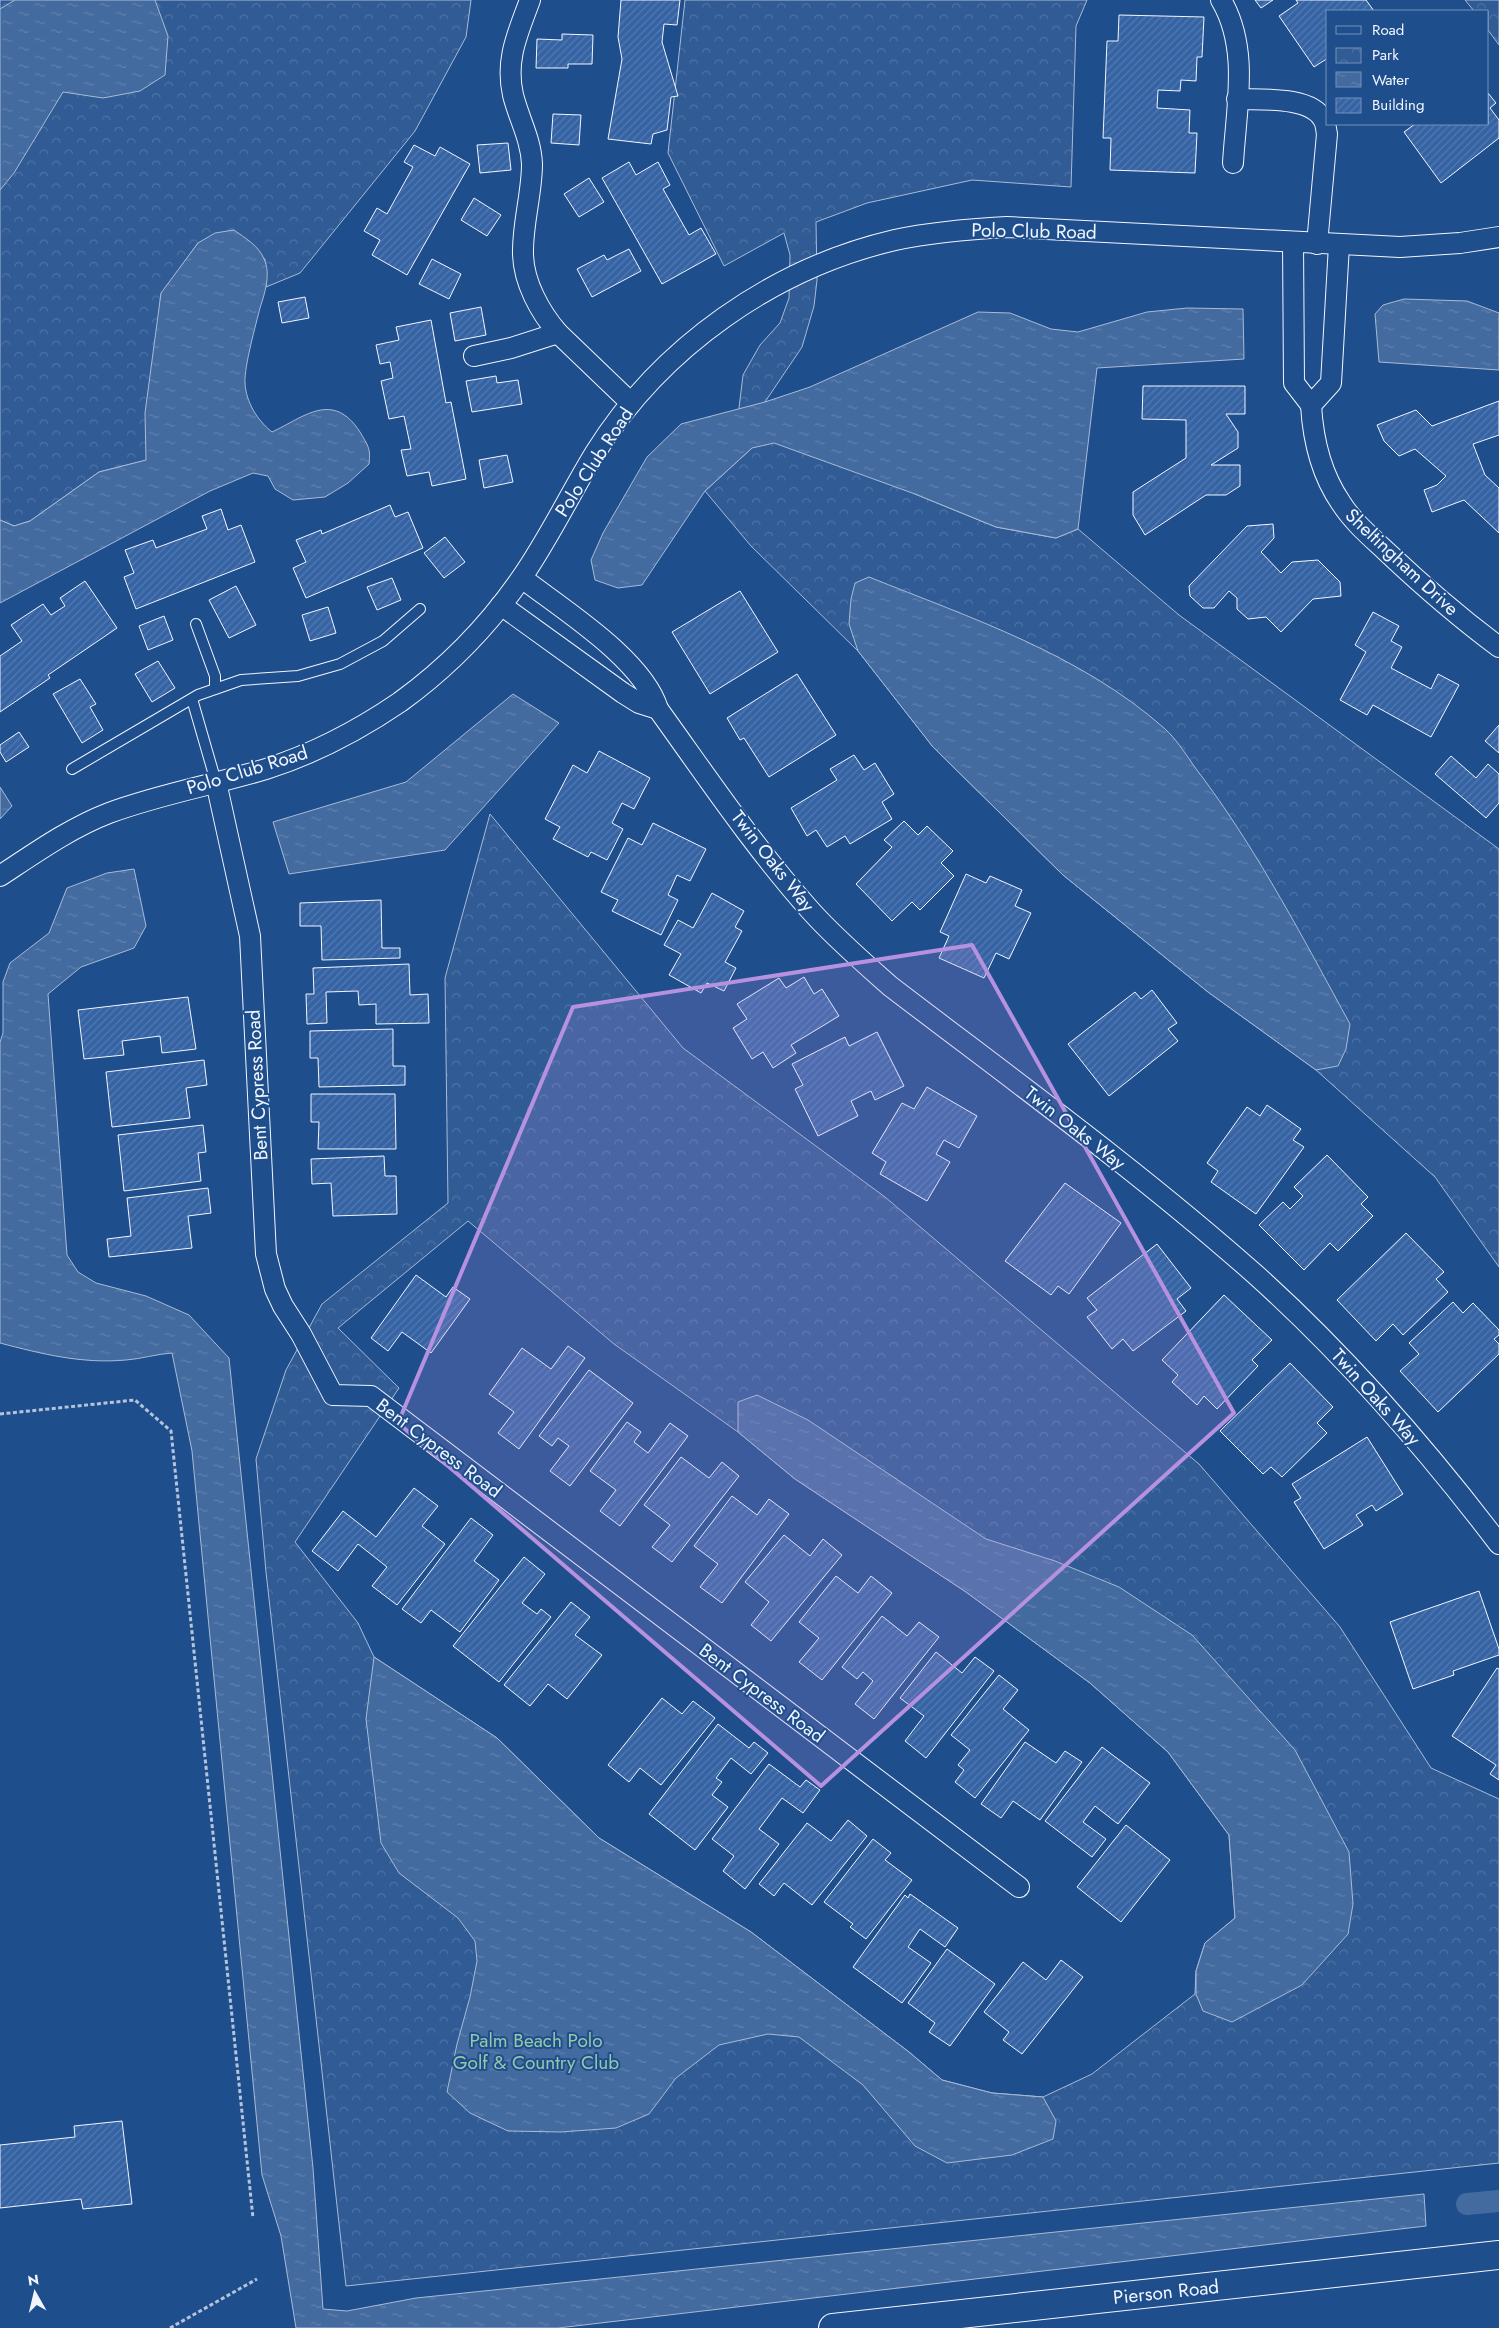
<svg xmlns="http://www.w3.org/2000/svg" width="1499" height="2328" font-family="Jost,sans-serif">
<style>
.park{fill:url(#park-crowns);stroke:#a8bbd7;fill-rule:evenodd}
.water{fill:url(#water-ripples);stroke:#a8bbd7}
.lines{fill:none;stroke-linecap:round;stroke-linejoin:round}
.canal{stroke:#446ba0;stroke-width:22}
.building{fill:url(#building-hatch);stroke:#f2f6ff}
.lane-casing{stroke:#f2f6ff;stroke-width:12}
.street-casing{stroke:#f2f6ff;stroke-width:22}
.secondary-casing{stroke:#f2f6ff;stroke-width:30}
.path{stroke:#b3c4dc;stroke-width:3;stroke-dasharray:4 2.5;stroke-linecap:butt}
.lane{stroke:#1f4e8c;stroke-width:10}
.street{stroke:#1f4e8c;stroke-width:20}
.secondary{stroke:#1f4e8c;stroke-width:28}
.marked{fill:#b691df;fill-opacity:0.2;stroke:#b691df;stroke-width:4;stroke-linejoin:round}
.labels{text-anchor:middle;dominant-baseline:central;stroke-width:4;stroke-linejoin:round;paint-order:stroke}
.street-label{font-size:19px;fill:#f2f6ff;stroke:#1f4e8c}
.park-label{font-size:19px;fill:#97c8a6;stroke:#1f4e8c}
</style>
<defs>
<pattern id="park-crowns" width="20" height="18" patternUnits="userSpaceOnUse" patternTransform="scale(1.25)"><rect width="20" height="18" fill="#305b95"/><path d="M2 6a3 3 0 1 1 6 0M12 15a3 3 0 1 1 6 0" fill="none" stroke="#4e73a5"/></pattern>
<pattern id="water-ripples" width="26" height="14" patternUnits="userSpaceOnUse" patternTransform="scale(1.25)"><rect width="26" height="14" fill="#446ba0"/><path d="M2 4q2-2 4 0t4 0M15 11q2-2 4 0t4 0" fill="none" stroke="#5f81ae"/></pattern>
<pattern id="building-hatch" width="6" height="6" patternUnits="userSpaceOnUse" patternTransform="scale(1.25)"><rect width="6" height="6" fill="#3563a3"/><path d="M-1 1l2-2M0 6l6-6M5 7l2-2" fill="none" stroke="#537ab1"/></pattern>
</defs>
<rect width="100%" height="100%" fill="#1f4e8c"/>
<g class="park">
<path d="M0,0H471L466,37L415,131L300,273L266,287L265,259L198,243L161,294L147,460L99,472L30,521L14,526L0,520Z"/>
<path d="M685,0H1087L1076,26L1071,187L972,180L867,203L816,222L817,280L814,306L802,347L765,402L915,494L996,527L1056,538L1078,529L1179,615L1499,849V1267L1435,1177L1316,1070L1208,992L1063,875L933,747L858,651L751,546L705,491L752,448L739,408L743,375L760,345L780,323L789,298L790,255L784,233L724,266L668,153Z"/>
<path d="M1465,0H1499V45L1488,30V11H1474Z"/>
<path d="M490,814L683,1048L885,1197L1199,1464L1340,1627L1431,1768L1499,1799V2163L346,2286L266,1572L256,1459L286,1370L322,1304L448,1203L445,978ZM468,1221L614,1344L738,1432L795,1479L966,1592L1090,1683L1168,1752L1229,1835L1235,1918L1205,1943L1196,1971L1195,1994L1092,2074L1043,2097L992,2093L942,2080L909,2052L751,1932L599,1838L497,1738L374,1657L358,1623L295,1542L399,1388L338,1328Z"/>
</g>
<g class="water">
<path d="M15,0H155L168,36L165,75L140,91L103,98L63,92L14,173L0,190V9Z"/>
<path d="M234,230C245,238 259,246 264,259C271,273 265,293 260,308C256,324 244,367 245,383C246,402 257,420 272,432C304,417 333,390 360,432C368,446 371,448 369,464L348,483L325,497L293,500L275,489L268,476L253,473L210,491L0,603V520L14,526L30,521L99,472L146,460L145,413L161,293L198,243L215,233Z"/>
<path d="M1404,299L1467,301L1499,313V370L1379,362L1375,314L1383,305Z"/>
<path d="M1187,308L1243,309L1244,359L1097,368L1078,529L1056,538L996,527L915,494L774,443L752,448L705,491L642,585L618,588L595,580L591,560L603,533L647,457L681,424L765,402L810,387L978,312L1010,313L1051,329L1078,332L1147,312Z"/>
<path d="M869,577C971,618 1080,654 1164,728C1179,741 1190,762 1203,778C1260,855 1304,940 1350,1024L1346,1049L1338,1066L1316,1070L1208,992L1063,875L933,747L858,651L849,624L851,599L855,583Z"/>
<path d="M513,694L559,723L445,850L289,874L273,822L406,782Z"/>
<path d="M0,787L12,806L0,819Z"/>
<path d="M134,869L146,926L134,948L81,967L48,994L67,1255L78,1272L96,1283L146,1296L189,1315L229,1358L313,2168L323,2309L347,2311L416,2298L1424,2194L1426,2226L558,2328H296L281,2236L262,2175L192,1451L172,1353C156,1354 141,1359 126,1360C82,1364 42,1354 0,1343V1042L3,1033V982L10,963L49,933L67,888L107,873Z"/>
<path d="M757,1395L808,1420L986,1539L1055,1561L1119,1587L1192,1635L1295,1750L1349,1852L1353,1904L1348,1934L1302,1985L1232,2022L1203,2011L1196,1994V1971L1205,1943L1235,1918L1229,1835L1168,1752L1090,1683L966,1592L795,1479L738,1432V1402Z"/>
<path d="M374,1657L497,1738L599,1838L751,1932L909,2052L942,2080L992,2093L1043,2097L1056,2121L1053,2139L1012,2155L947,2163L915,2146L863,2085L799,2037L768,2034L719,2045L676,2078L649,2114L616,2128L561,2132L508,2131L470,2113L447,2092L457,2044L470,1997L477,1961L475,1941L458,1918L399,1873L381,1843L366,1719Z"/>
</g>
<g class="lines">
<path class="canal" d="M1467,2204L1499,2201"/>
</g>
<g class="building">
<path d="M621,0H680L677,25L664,24L662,42L678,96L671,97L667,130L653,134L651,144L608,139L622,59L618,37Z"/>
<path d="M1255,0H1273L1261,8Z"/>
<path d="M1296,0H1366L1374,11H1328V58L1314,67L1279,16L1298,3Z"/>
<path d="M1119,15L1204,17L1202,57H1197L1196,81L1181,80L1180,91L1158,90L1157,108L1190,110L1189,133H1197L1195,173L1110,170L1111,138H1103L1107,41H1118Z"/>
<path d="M562,34L593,35L592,64H568V68H536L537,39L562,40Z"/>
<path d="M1488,93L1496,103L1490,108L1499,120V138L1441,183L1404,132L1415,124H1488Z"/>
<path d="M553,114L581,115L579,145L551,143Z"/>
<path d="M508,143L511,170L480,173L477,145Z"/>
<path d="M414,145L435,156L440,147L470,164L407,275L372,255L380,240L364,231L377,208L387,214L413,167L404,162Z"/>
<path d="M629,162L636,175L658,162L670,185L663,189L689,235L701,228L716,254L662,284L602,178Z"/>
<path d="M589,178L604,202L579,217L564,194Z"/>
<path d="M474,198L501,215L487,236L461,220Z"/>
<path d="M629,249L641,271L592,297L577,269L604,255L607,260Z"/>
<path d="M432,259L461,274L449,299L419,284Z"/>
<path d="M305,297L309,318L282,323L278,302Z"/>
<path d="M481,307L486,335L455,341L450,313Z"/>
<path d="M431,320L446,403L451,402L466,479L432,486L429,472L407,476L401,450L411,449L404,416L389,419L381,381L393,378L390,362L380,364L376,345L399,340L396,327Z"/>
<path d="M496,376L497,383L518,380L522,404L472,412L466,381Z"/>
<path d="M1143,386H1245V414H1226L1238,432V448L1211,465H1240V486L1226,495H1206L1145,535L1133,515V492L1186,458V420L1142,419Z"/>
<path d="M1499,401V435L1473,444L1485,475L1499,488V533L1464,500L1432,512L1424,490L1437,485L1446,476L1415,449L1399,456L1384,441L1377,425L1416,410L1432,426Z"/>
<path d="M507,455L513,482L484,488L479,460Z"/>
<path d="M390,505L395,517L408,512L423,548L306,598L293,568L306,562L296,540L321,530L322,534Z"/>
<path d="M221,509L228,530L241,525L255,562L136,609L124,577L134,573L125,550L153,540L156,548L207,529L202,516Z"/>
<path d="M1273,524L1274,538L1261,552L1281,573L1292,562L1318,560L1340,582L1341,596L1313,599L1281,632L1266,617L1248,619L1237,609V598L1229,591L1214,608H1203L1190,596L1189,586L1247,526Z"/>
<path d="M445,537L465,562L444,578L424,553Z"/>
<path d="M392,578L401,600L377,610L367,587Z"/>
<path d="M85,581L117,628L48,675L50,678L0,712V656L22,641L11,625L43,604L51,615L65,606L60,598Z"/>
<path d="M236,586L256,625L229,638L209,600Z"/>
<path d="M740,591L778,652L710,694L672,632Z"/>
<path d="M328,607L336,633L310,641L302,615Z"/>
<path d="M1373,612L1399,626L1391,641L1402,647L1391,668L1431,689L1438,674L1459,685L1431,737L1373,705L1367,715L1340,700L1366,652L1355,645Z"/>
<path d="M164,616L173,640L148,650L139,626Z"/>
<path d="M158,661L175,688L152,702L135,674Z"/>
<path d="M797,674L836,735L769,777L744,738L740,740L727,718Z"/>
<path d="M80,679L96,704L90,707L103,730L82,743L53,694Z"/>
<path d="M1499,725V753L1485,741Z"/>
<path d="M19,732L29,747L6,762L0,752V745Z"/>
<path d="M599,751L650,778L634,809L622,803L612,823L623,829L607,860L591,852L588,857L553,839L560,827L545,819L573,765L587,773Z"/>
<path d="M854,755L864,770L875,763L894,794L882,802L892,819L850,844L845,836L827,847L816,830L807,836L791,808L837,780L830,769Z"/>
<path d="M1451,756L1476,778L1488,764L1499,774V803L1486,818L1435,774Z"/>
<path d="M904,821L918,835L927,826L953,851L941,863L954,876L920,910L912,902L892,921L856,884L892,847L884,840Z"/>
<path d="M653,823L706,849L690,881L677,875L668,895L678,900L661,935L612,911L618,900L601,892L628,838L642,845Z"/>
<path d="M966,874L986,883L990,876L1022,890L1015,906L1031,913L1009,959L996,953L984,978L939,958L949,936L940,932Z"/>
<path d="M712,893L744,911L735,927L742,931L725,962L736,968L724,991L707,983L701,993L669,975L681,954L664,945L678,920L693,928Z"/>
<path d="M381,900L382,948H400V958L322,960L321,926H300V903Z"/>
<path d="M409,964L410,995L428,994L429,1023L376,1024V1004L359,1005L358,991L326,992L327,1023L307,1024L306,994H314L313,968Z"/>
<path d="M804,977L814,994L822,989L839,1016L791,1045L796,1053L773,1068L763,1052L752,1059L733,1028L747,1019L737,1004L779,978L786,988Z"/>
<path d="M1152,990L1177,1023L1168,1029L1178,1041L1109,1096L1068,1044L1135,992L1141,999Z"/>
<path d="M188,997L196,1049L162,1053L160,1036L122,1041L124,1055L84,1059L78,1010Z"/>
<path d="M393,1029V1066H405V1085L319,1087L318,1058H310V1031Z"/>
<path d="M877,1032L904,1086L875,1100L871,1091L851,1101L858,1116L818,1136L795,1089L803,1085L792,1064L845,1037L849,1046Z"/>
<path d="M204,1060L207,1085L186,1088L190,1118L112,1127L106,1072Z"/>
<path d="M927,1087L977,1116L959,1148L944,1140L936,1154L950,1162L927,1201L880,1174L886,1162L872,1153L902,1103L914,1109Z"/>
<path d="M311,1094H395L396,1149H318L319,1122H311Z"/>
<path d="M1267,1105L1301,1129L1293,1140L1304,1147L1256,1214L1211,1182L1218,1171L1207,1163L1247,1107L1260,1116Z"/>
<path d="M203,1125L206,1152L198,1153L201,1181L124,1191L118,1135Z"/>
<path d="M1327,1155L1368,1197L1361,1204L1373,1216L1338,1251L1330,1243L1304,1270L1259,1225L1283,1202L1290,1209L1303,1196L1294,1187Z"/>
<path d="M384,1156L385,1176H396L397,1214L333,1216L331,1183L312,1184L311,1159Z"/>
<path d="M1065,1183L1121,1223L1069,1294L1058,1286L1051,1295L1005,1261Z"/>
<path d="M208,1188L211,1213L188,1216L192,1248L109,1257L107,1239L131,1236L127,1198Z"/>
<path d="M1406,1233L1444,1272L1436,1279L1448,1292L1403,1335L1393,1324L1376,1341L1337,1300Z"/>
<path d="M1157,1244L1191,1288L1177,1299L1186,1311L1133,1351L1123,1339L1112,1349L1087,1317L1097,1310L1087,1298Z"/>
<path d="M416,1275L446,1297L453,1287L470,1299L431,1353L402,1332L388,1351L371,1338Z"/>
<path d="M1224,1295L1272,1340L1252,1360L1258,1366L1217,1409L1204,1396L1197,1405L1172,1382L1178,1375L1162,1360Z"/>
<path d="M1453,1302L1463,1313L1473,1303L1499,1330V1335L1494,1339L1499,1344V1354L1438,1412L1400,1371L1419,1354L1409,1343Z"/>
<path d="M568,1346L585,1358L519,1449L498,1433L514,1412L489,1394L522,1348L551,1369Z"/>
<path d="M1290,1363L1333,1407L1317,1423L1327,1433L1282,1477L1271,1467L1263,1474L1220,1431Z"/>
<path d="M589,1370L633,1403L570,1486L550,1471L569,1446L558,1438L552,1446L539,1436Z"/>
<path d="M627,1422L641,1432L634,1442L648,1453L670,1423L688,1436L620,1526L600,1511L616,1490L590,1471Z"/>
<path d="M1367,1437L1403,1494L1376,1511L1372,1505L1356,1515L1363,1525L1324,1549L1294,1502L1301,1498L1292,1484Z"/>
<path d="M681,1457L709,1478L722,1462L739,1476L672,1562L652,1547L670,1525L644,1505Z"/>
<path d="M414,1488L438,1506L422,1526L445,1544L397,1605L372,1586L387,1567L358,1544L338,1571L312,1551L343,1511L376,1537Z"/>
<path d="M732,1496L757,1515L769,1499L789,1514L722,1603L700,1587L718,1564L694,1546Z"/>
<path d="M471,1518L493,1535L474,1561L499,1580L460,1632L431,1610L421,1623L402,1609Z"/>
<path d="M784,1535L810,1556L823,1539L842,1555L771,1641L751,1625L769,1602L745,1582Z"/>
<path d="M524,1557L545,1574L522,1603L537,1614L541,1609L551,1617L499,1682L453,1646Z"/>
<path d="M836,1576L858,1593L871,1576L892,1593L822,1680L799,1662L819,1638L799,1622Z"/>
<path d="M1479,1591L1499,1649V1655L1453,1671L1454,1675L1413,1689L1390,1622Z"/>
<path d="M571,1602L590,1617L575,1635L602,1655L567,1699L548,1684L530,1706L504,1685Z"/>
<path d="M882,1616L907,1636L919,1622L939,1637L874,1719L855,1704L873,1681L863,1672L857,1679L842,1667Z"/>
<path d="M936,1652L962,1673L975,1657L994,1671L926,1758L905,1741L924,1716L900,1698Z"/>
<path d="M1497,1668L1499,1669V1780L1490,1774L1496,1765L1452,1736Z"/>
<path d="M999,1675L1018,1690L1003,1709L1029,1730L975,1798L955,1782L964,1770L958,1765L970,1750L951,1735Z"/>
<path d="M662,1698L682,1714L693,1701L715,1718L661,1785L640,1768L629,1782L608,1765Z"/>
<path d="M718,1724L749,1748L754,1742L768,1753L751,1774L731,1758L716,1778L722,1782L712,1795L728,1807L695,1850L649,1814Z"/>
<path d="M1025,1742L1056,1763L1065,1751L1082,1762L1040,1820L1013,1801L1001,1818L981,1804Z"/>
<path d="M1102,1747L1150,1783L1118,1824L1095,1806L1083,1822L1106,1839L1092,1857L1045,1821Z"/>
<path d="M769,1764L800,1787L806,1780L820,1790L803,1813L782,1798L759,1829L779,1844L745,1889L723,1871L734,1856L712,1839Z"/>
<path d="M848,1820L867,1836L812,1905L784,1883L774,1896L759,1884L807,1823L831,1841Z"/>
<path d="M1126,1825L1170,1860L1121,1922L1077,1887Z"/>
<path d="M873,1839L891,1853L885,1860L912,1880L866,1939L850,1927L853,1924L824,1902Z"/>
<path d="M910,1894L958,1928L945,1947L920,1929L908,1947L931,1963L902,2003L853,1967L905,1895L908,1898Z"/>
<path d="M947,1949L995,1984L950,2046L929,2032L935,2023L908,2003Z"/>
<path d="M1061,1960L1083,1977L1022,2054L1003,2040L1009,2032L984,2012L1023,1962L1046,1980Z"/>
<path d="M122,2121L132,2204L83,2209L81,2199L0,2208V2145L75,2137L74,2126Z"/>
</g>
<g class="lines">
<g class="lane-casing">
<g id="lane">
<path d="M196,624L215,676V689"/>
<path d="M192,699L216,782"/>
<path d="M72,769L198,695L241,680L298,676L340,664L383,641L420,609"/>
</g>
</g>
<g class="street-casing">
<g id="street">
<path d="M530,0C518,33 505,59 513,95C519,119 531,139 532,164C532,194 522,225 523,255C524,283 540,312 558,333L631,403"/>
<path d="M1221,0C1250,49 1236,109 1233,163"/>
<path d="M1237,99C1261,100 1310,96 1323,119C1326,123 1326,130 1327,134L1317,244"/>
<path d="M1293,242L1294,383L1311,405L1331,383L1339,245"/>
<path d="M474,356L511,348L558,333"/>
<path d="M1311,405C1313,440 1321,474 1341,503C1353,522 1371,537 1388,553C1423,586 1460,618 1499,647"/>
<path d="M501,605L623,693L639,703L658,709C643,659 562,609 522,578"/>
<path d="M658,709C707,777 754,847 810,910C834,937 863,962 890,986C1013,1080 1140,1172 1256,1275C1346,1356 1426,1448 1499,1544"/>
<path d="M216,782L250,936L266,1254L275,1289L283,1306L301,1334L333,1395L371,1396L1019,1887"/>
<path d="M0,876C35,853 70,828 109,813C160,794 213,785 266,769C313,754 359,730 400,702C447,668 489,625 522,577C549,538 570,494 595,453C661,347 774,268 895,240C932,232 969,229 1007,227L1400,247L1460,243L1499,237"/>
</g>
</g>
<g class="secondary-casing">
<path id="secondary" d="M833,2328L1499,2255"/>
</g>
<g class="path">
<path d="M0,1414L135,1400L171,1431L253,2218"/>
<path d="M170,2328L257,2279"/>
</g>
<use href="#lane" class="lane"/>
<use href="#street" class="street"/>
<use href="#secondary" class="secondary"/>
</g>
<path class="marked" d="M972,945L1234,1413L821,1786L398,1423L573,1007Z"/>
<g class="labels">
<g class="street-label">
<text transform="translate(1034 231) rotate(1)">Polo Club Road</text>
<text transform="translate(594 462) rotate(-57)">Polo Club Road</text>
<text transform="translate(1402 562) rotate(43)">Sheltingham Drive</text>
<text transform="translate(247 770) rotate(-17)">Polo Club Road</text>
<text transform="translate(773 861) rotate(52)">Twin Oaks Way</text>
<text transform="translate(257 1085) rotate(-93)">Bent Cypress Road</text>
<text transform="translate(1075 1128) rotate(38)">Twin Oaks Way</text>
<text transform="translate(1376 1397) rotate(48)">Twin Oaks Way</text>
<text transform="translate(439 1448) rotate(37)">Bent Cypress Road</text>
<text transform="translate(762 1693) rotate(37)">Bent Cypress Road</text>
<text transform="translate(1166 2292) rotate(-6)">Pierson Road</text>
</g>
<g class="park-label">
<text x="536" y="2040">Palm Beach Polo<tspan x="536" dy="22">Golf &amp; Country Club</tspan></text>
</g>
</g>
<rect x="1326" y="10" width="162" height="115" fill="#1f4e8c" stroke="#7391ba"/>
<rect x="1336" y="26" width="25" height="8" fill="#1f4e8c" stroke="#7391ba"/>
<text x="1372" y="35" font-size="15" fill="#f2f6ff">Road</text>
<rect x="1336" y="48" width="25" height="15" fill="url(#park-crowns)" stroke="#7391ba"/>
<text x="1372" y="60" font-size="15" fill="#f2f6ff">Park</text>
<rect x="1336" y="72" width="25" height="15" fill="url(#water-ripples)" stroke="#7391ba"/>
<text x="1372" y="85" font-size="15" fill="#f2f6ff">Water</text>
<rect x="1336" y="98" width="25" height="15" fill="url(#building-hatch)" stroke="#7391ba"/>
<text x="1372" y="110" font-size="15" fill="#f2f6ff">Building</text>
<g transform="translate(35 2293) rotate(352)" stroke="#1f4e8c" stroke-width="4" paint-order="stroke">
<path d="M0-4L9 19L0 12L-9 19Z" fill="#f2f6ff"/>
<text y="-8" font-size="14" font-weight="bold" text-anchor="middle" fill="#f2f6ff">N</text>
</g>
</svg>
